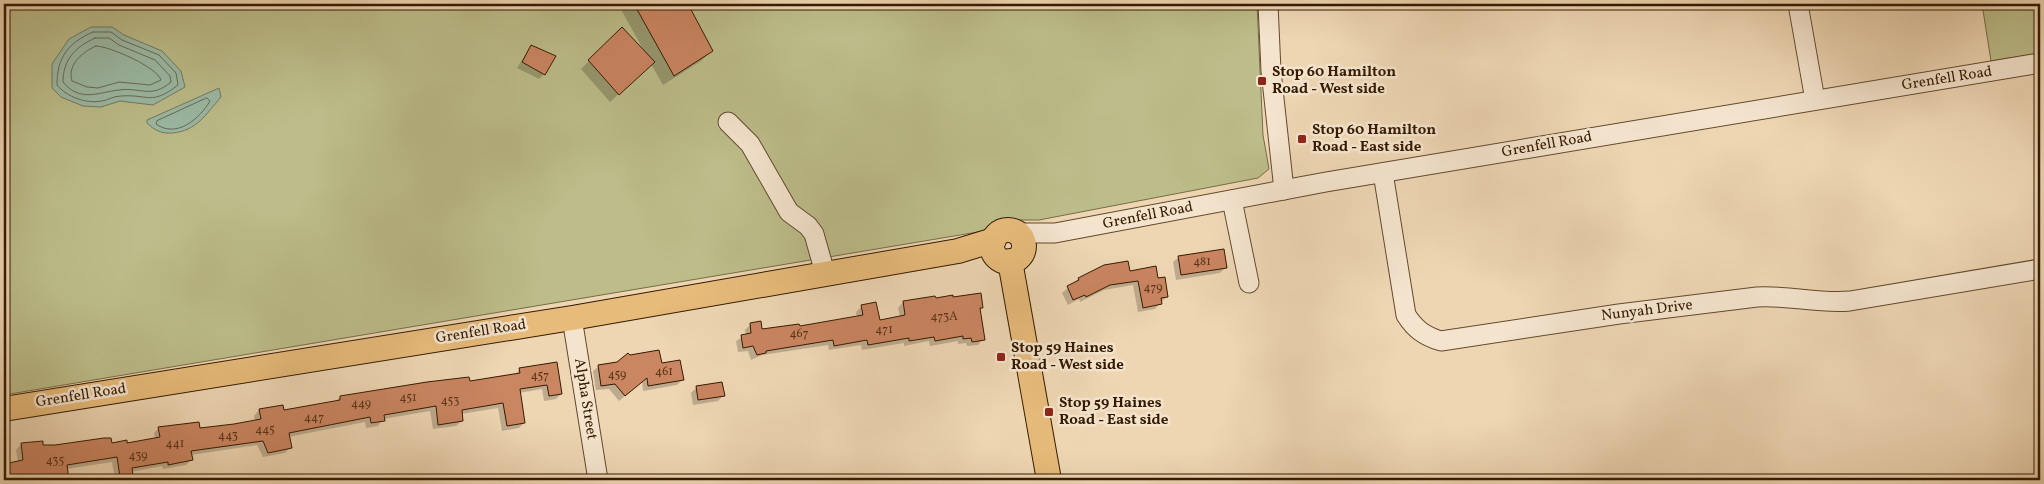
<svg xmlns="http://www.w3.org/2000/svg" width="2044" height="484" font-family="Vollkorn,serif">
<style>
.green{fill:#bcbd8a;stroke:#786c46}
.water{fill:#9bbaa6;stroke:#727a64}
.shadow{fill:#0003}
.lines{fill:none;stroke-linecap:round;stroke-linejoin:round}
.shore{stroke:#686a54;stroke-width:1}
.building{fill:#ca8561;stroke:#351a01}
.minor-casing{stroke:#63492e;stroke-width:21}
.major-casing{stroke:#351a01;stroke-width:26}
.minor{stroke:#f4e4ce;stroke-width:19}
.major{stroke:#e7bb7a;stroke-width:24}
.poi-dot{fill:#8f2418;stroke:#f4e4ce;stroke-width:2}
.labels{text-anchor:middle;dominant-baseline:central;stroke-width:5;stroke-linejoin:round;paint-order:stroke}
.number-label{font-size:12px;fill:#5a3519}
.poi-label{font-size:15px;font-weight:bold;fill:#351a01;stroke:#f4e4ce;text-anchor:start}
.street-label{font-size:15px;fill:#351a01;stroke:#f4e4ce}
</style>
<rect width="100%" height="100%" fill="#eed6b3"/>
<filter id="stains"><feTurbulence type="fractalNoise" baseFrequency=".004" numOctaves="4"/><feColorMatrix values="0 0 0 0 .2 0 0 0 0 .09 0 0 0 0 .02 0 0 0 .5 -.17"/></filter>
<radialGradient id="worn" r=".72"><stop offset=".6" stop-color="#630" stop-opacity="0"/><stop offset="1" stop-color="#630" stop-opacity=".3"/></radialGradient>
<g class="green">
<path d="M4,4H1257L1263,135L1269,169L1258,178L1039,220H1002L984,231L4,395Z"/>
<path d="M1982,4H2040V53L1991,61Z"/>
</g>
<g class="water">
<path d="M91,27H112L124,35L162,51L181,71L185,87L153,105L120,101L101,107L83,106L61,97L52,88V64L69,39Z"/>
<path d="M219,88L221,97C206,114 197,131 172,133C162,134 154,130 147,123V120Z"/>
</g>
<g class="shadow">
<path d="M618,4H686L712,50L701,61L663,85L651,64L610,102L581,69L622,28L644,51Z"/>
<path d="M531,46L544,74L539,79L517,68Z"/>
<path d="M1179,257L1225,268L1220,273L1176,280L1173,262Z"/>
<path d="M1129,272L1157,280L1167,296L1155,309L1138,312L1133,285L1104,290L1080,302L1079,299L1068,305L1062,293L1078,279Z"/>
<path d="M935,300L982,307L979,310L983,339L978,345L967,346L966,343L958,344V341L930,346L929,341L904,346V343L862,350L861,345L829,350L828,345L762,355L751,360L748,351L738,352L736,341L746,335L745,330L751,324L761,330L799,327L857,318L856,312L862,306L879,321L900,317L898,308L903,302Z"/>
<path d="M556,363L561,394L556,399L544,401L542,389L519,393L524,423L519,428L502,431L498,408L461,414L462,421L456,426L433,429L430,411L383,419L378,426L366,428L365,422L288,437L290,448L285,453L263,457L257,445L191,455V460L186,465L163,469L162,466L131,472L132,474L124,480H115L112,462L66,469L68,480H4V465L18,462L16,450L21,444L42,447L126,444L155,439L154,433L159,428L199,429L255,422L254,416L259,410L283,411L335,402L340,397L469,383L515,375L520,369Z"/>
<path d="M661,365L682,380L677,385L643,391L642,382L619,401L609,389L596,390L593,371L599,366Z"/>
<path d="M697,387L723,396L718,401L693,405L691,393Z"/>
</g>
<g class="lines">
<g class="shore">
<path d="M93,32H111L122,40L159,55L176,73L178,85C151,106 149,94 121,96C114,96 108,100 102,101C86,104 67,97 57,85C57,57 68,43 93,32Z"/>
<path d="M95,38H109L119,45L155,60L170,76L171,82C151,99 141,87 119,90C99,92 80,103 63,82C63,60 75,47 95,38Z"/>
<path d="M96,46C109,46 157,67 161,80L150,85L119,82L98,88L87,87L72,81C67,64 83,52 96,46Z"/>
<path d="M207,98L210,101C200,118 177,139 156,124L157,121Z"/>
</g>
</g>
<g class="building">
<path d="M634,4H688L713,51L674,76Z"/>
<path d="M622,27L655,62L619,95L588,60Z"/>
<path d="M531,45L556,56L545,75L522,62Z"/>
<path d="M1224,249L1227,268L1181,275L1178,256Z"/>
<path d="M1128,261L1130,271L1156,266L1158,278L1165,277L1168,297L1161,298L1162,304L1143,308L1138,281L1110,285L1086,297L1085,295L1073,300L1067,286L1079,280L1078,278L1104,265Z"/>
<path d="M981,293L983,308H980L985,340L972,342L971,338L963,339V336L935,341L934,337L909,341V338L868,345L867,340L834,346L833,340L766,351V353L757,355L753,346L743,348L741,335L751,333L750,323L761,321L762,329L799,324L800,326L863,315L861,305L876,302L880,320L905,315L903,301L935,296L936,298L953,295V297Z"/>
<path d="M659,350L662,363L680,360L684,380L648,386L647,378L625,396L615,384L601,386L598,365L617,362L628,353L630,355Z"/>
<path d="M557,362L562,394L549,396L547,385L520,389L525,423L507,426L503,403L462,410L463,421L438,425L436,406L384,415L385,421L371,423L370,417L289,433L292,448L268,453L263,441L191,451L193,460L168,465V462L132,468L133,475L120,477L117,457L67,465L69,480H4V464L23,460L21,443L43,441V445H55L104,438H111L112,443L127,440V443L160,437L158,427L199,422L200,428L234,424L261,419L259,409L283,405L284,410L340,400V396L427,382L469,377L470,381L520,373L519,368Z"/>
<path d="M722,382L725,396L698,400L696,386Z"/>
</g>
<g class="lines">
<g class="minor-casing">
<g id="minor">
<path d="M1268,4L1271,71L1284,190"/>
<path d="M1798,4L1815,100"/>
<path d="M728,122L750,144L789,212L808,226L814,234L825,273"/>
<path d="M1383,173L1406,315C1415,329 1424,336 1441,341L1619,314L1757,297C1788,295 1819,304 1850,301L2040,269"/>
<path d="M1232,200L1249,283"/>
<path d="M1018,233H1055L1326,182L2040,63"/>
<path d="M572,318L598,480"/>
</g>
</g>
<g class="major-casing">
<g id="major">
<circle cx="1008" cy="246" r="16"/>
<path d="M1010,261L1049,480"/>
<path d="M4,409L572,318L958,251L994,240"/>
</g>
</g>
<use href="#minor" class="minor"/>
<use href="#major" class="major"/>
</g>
<g class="poi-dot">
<rect x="1257" y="76" width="10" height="10" rx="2.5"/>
<rect x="1297" y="134" width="10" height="10" rx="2.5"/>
<rect x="996" y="352" width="10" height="10" rx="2.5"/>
<rect x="1044" y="407" width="10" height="10" rx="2.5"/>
</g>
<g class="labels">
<g class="number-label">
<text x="1202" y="262">481</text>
<text x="1153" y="288">479</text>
<text x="944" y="317">473A</text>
<text x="884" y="330">471</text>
<text x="799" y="334">467</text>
<text x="664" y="372">461</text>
<text x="617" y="375">459</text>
<text x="540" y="376">457</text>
<text x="408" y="398">451</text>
<text x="450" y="401">453</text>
<text x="361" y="404">449</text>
<text x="314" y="418">447</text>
<text x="265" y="430">445</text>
<text x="228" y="436">443</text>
<text x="175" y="444">441</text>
<text x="138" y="456">439</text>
<text x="55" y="461">435</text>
</g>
<g class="poi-label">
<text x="1272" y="72">Stop 60 Hamilton<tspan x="1272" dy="17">Road - West side</tspan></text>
<text x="1312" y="130">Stop 60 Hamilton<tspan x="1312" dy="17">Road - East side</tspan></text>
<text x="1011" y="348">Stop 59 Haines<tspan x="1011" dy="17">Road - West side</tspan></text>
<text x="1059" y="403">Stop 59 Haines<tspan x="1059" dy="17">Road - East side</tspan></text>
</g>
<g class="street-label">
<text transform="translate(1947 79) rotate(-9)">Grenfell Road</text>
<text transform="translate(1547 145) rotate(-10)">Grenfell Road</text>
<text transform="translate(1148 216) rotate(-11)">Grenfell Road</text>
<text transform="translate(1647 311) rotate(-7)">Nunyah Drive</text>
<text transform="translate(481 332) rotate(-9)">Grenfell Road</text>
<text transform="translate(81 396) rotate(-9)">Grenfell Road</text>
<text transform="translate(585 399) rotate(81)">Alpha Street</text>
</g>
</g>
<rect width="2044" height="484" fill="none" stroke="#eed6b3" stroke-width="20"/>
<rect x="5" y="5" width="2034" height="474" fill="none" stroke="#351a01" stroke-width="2.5"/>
<rect x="10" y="10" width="2024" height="464" fill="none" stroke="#351a01"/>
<rect width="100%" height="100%" filter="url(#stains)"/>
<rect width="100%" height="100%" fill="url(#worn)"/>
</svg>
